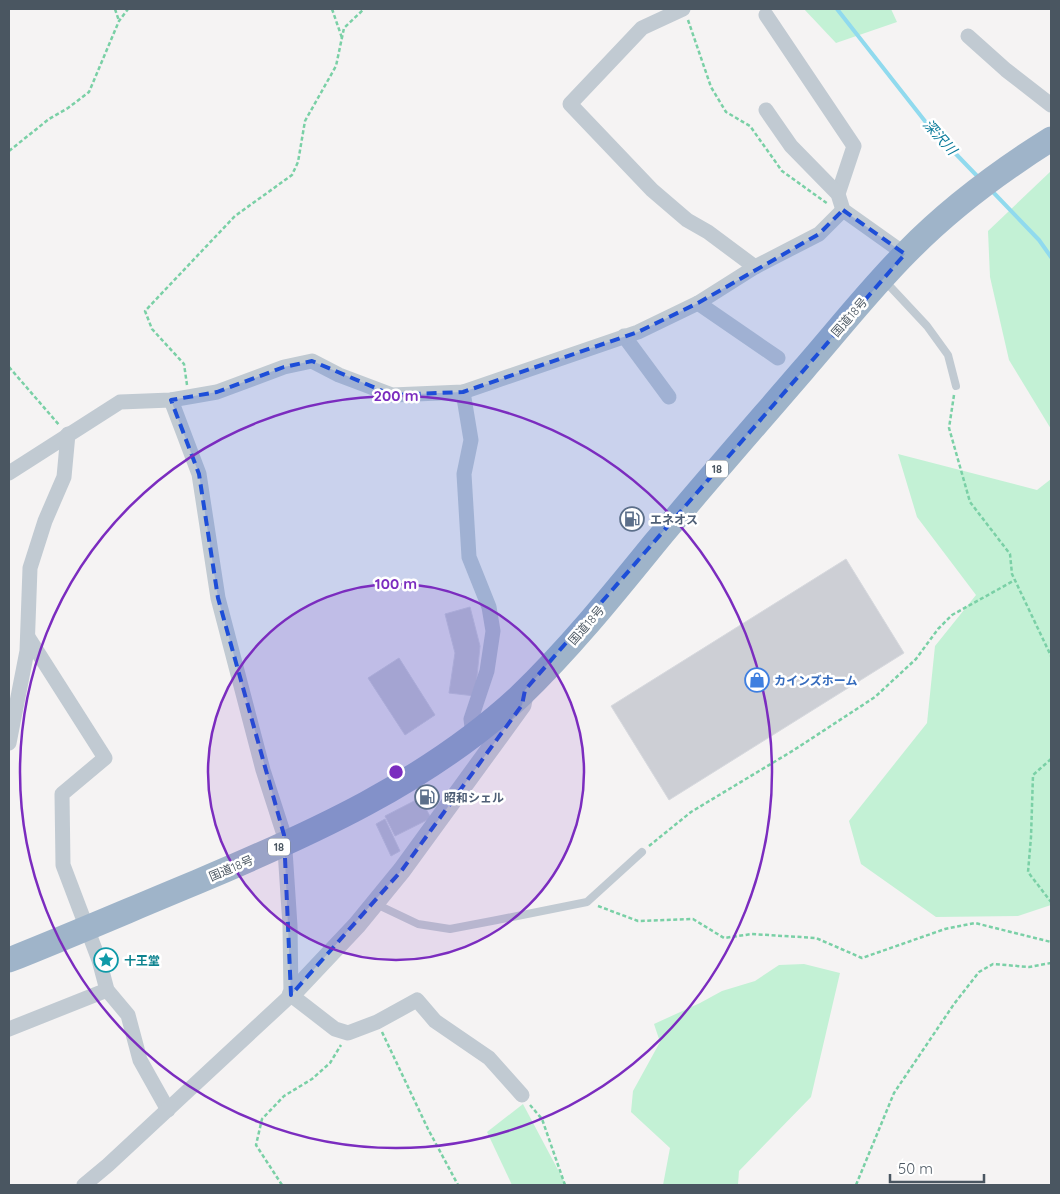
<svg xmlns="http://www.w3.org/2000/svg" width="1060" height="1194" font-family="Quicksand,'Noto Sans JP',sans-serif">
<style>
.green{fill:#c3f1d5}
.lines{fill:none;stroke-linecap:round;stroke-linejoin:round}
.stream{stroke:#90daee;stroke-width:4}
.building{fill:#cdcfd5;stroke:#d7d9de}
.path{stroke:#7ad0a6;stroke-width:2.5;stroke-dasharray:4 2.5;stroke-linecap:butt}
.service{stroke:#c1cad2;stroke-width:8}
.minor{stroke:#c1cad2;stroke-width:15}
.tertiary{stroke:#c1cad2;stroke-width:19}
.trunk{stroke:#9fb4c9;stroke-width:25}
.marked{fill:#1d4ed8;fill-opacity:0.2;stroke:#1d4ed8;stroke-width:4;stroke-dasharray:10 6;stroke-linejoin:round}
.ring{fill:none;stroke:#7b2cbf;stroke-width:2.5}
.labels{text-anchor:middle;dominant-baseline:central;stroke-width:5;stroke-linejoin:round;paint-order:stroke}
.shield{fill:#fff;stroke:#808990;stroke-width:1}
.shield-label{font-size:11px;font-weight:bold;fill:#4a5661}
.street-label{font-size:12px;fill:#4a5661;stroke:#fff}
.service-label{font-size:12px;font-weight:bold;fill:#4e5e75;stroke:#fff;text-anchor:start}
.shop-label{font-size:12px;font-weight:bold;fill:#366cbe;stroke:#fff;text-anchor:start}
.culture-label{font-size:12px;font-weight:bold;fill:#0d838f;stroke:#fff;text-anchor:start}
.water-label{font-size:14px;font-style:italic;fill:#0c7c9b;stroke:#fff}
.centre{fill:#7b2cbf;stroke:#fff;stroke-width:2.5}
.ring-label{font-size:15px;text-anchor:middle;font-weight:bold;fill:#7b2cbf;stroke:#fff;stroke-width:5;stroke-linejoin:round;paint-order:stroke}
</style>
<rect width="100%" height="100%" fill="#f5f3f3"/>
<g class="green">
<path d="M804,9H891L897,22L836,43Z"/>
<path d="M1051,171V429L1009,360L990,277L988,231Z"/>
<path d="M898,454L1037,490L1051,479V905L1018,916L936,917L861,864L849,821L927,723L935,646L976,595L917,517Z"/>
<path d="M804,964L840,973L811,1097L739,1171L738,1185H663L670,1148L631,1112L633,1091L660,1042L654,1024L700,1003L722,991L755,981L779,965Z"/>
<path d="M523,1104L566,1185H512L487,1132Z"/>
</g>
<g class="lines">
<g class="stream">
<path d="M837,9L928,125L980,179"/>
<path d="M992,191L1039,240L1051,257"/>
</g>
</g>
<g class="building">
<path d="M846,559L904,653L669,800L611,706Z"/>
<path d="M470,607L480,646L475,696L449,693L455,653L445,614Z"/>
<path d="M399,658L435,715L405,735L368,678Z"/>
<path d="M420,798L431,818L395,836L385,816Z"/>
<path d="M385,819L400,851L391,856L376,824Z"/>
</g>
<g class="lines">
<g class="path">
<path d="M115,9L119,21"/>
<path d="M332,9L342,38"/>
<path d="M688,20L711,87L726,112L750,126L782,171L828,204"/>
<path d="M9,151L49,119L68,108L89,92L119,21L128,9"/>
<path d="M9,367L60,426"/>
<path d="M187,385L184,364L152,329L145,311L235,216L292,175L298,162L305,121L336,66L344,28L364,9"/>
<path d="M954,395L949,428L970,502L1010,554L1012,574L1051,656"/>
<path d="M1051,759L1033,775L1031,837L1028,872L1051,902"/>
<path d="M649,846L691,812L794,750L875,697L916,659L938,629L952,615L1015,580"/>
<path d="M598,906L638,921L693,919L724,938L752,934L816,938L862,958L945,929L975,923L1051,942"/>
<path d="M382,1032L428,1129L458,1185"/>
<path d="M530,1105L542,1119L565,1185"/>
<path d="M282,1185L256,1145L262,1119L284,1096L312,1079L330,1063L341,1045"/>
<path d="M856,1185L894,1093L954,1004L979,972L993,964L1029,967L1051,963"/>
</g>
<g class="service">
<path d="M884,280L927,326L948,355L956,386"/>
<path d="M376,904L418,924L450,929L497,920L587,902L642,852"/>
</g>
<g class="minor">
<path d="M683,9L642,28L570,104L652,190L687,220L708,232L755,267"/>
<path d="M766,15L854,146L838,194"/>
<path d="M968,36L1006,70L1051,105"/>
<path d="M766,110L791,146L838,194L843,210L905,254"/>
<path d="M698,303L778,358"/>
<path d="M624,336L669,397"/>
<path d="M463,392L471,440L464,474L469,557L489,607L493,631L487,671L471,719L473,735"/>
<path d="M9,473L120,402L171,400L217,392L284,367L312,361L339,375L392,395L463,392L638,332L698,303L755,267L819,234L843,210"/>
<path d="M28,637L105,758L62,794L63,865L99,960L107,990L128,1015L140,1060L168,1110"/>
<path d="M9,743L27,651L30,568L45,521L64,477L68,434"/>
<path d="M291,995L335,1029L348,1033L377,1022L417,1000L435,1021L489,1058L522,1095"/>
<path d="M9,1029L107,990"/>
<path d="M84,1185L108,1165L291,995L290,926L284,835L263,770L218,598L199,474L171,400"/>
</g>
<path class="tertiary" d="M291,995L357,925L402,870L522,705L523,700"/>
<path class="trunk" d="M9,960C72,935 134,908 197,882C311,834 427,782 519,697C568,650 611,597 654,544C703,485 754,427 804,369C838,330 871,288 907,252C950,208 1000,171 1051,139"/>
</g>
<path class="marked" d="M843,210L905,254L525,690L522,705L402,870L291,995L284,835L218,598L199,474L171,400L217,392L284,367L312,361L392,395L463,392L638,332L698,303L819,234Z"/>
<circle cx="396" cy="772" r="188" fill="#7b2cbf" fill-opacity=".12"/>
<g class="ring">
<circle cx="396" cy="772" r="188"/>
<circle cx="396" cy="772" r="376"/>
</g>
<defs>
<g id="fuel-ring" transform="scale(1.25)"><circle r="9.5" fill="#fff" stroke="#5c6f8a" stroke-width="1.5"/><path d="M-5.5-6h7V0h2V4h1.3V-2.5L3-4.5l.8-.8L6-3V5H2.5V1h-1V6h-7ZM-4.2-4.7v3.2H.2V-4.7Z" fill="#5c6f8a"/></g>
<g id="shop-ring" transform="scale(1.25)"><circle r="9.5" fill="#fff" stroke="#3f7fe0" stroke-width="1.5"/><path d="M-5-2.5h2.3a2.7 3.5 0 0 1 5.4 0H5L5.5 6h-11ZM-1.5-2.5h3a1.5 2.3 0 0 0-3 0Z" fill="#3f7fe0"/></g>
<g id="sight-ring" transform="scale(1.25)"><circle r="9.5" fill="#fff" stroke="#0f9aa8" stroke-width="1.5"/><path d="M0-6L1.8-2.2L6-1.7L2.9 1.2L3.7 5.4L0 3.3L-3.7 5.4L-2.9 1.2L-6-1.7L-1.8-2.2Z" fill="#0f9aa8"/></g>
</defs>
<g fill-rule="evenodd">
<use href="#fuel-ring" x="632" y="519"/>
<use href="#shop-ring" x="757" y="680"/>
<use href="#fuel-ring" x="427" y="797"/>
<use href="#sight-ring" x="106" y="960"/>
</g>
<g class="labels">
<g class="shield">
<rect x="706" y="460.5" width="22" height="17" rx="4"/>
<rect x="268" y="838.5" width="22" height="17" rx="4"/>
</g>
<g class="shield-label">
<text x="717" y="469">18</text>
<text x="279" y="847">18</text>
</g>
<g class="street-label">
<text transform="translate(849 317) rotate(-49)">国道18号</text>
<text transform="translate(586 625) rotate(-49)">国道18号</text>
<text transform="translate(231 868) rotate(-23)">国道18号</text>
</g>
<g class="service-label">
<text x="650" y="519">エネオス</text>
<text x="444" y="797">昭和シェル</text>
</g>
<g class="shop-label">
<text x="774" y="680">カインズホーム</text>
</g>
<g class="culture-label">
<text x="124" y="960">十王堂</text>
</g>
<g class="water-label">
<text transform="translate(940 137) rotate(48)">深沢川</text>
</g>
</g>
<circle cx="396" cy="772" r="8" class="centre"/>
<g class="ring-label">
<text x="396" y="401">200 m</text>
<text x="396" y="589">100 m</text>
</g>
<rect width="1060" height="1194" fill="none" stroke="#4a5661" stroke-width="20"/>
<path d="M890 1174v8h94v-8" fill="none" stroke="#4a5661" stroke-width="2.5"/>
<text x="898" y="1174" font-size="15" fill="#4a5661" stroke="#ffffff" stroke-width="4" paint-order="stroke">50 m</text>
</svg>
